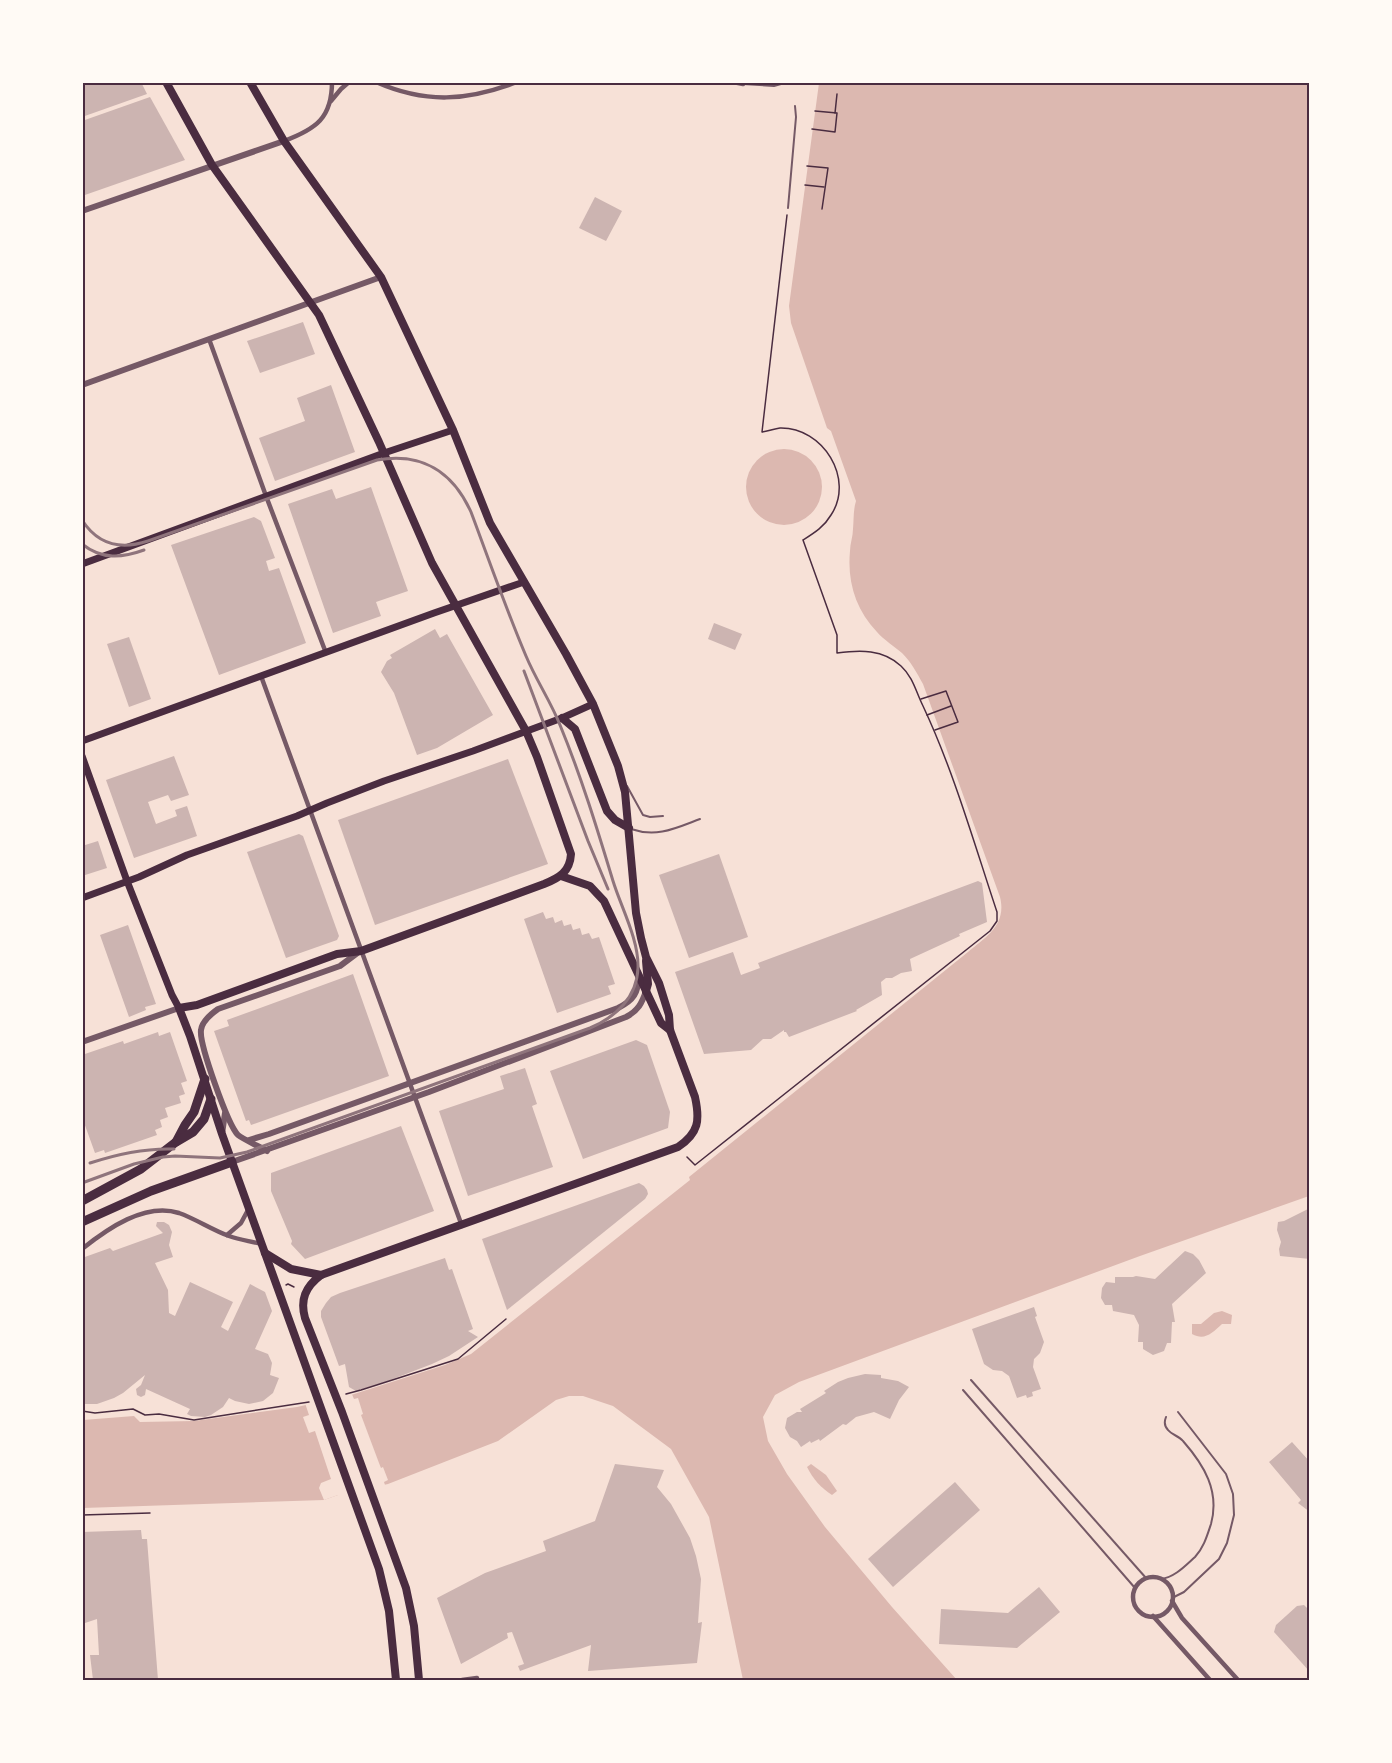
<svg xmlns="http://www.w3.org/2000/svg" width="1392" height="1763" font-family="'Space Grotesk',sans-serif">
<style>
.water{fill:#dcb8b0}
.pier{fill:#f7e1d7}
.building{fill:#ccb4b1}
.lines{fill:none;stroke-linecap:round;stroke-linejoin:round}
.path{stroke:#4a2c40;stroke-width:1.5}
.service{stroke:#755966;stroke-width:2}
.minor{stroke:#755966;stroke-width:4.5}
.tertiary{stroke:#755966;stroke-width:6}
.secondary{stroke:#4a2c40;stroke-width:7}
.primary{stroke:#4a2c40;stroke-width:8}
.motorway{stroke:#4a2c40;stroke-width:9}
.rail{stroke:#8f747c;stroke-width:3}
.neatline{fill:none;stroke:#4a2c40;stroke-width:2}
</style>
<rect width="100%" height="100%" fill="#f7e1d7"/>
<g class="water">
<path d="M819,83H1309V1196L1140,1256L799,1382L775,1395L763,1417L768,1441L787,1474L825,1527L892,1607L957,1680H743L709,1517L671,1449L613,1406L583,1396H569L556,1400L498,1441L388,1484L338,1495L324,1500L83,1508V1420L134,1416L140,1422L194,1421L297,1407L351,1395L445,1365L471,1354L690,1180L689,1177L968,952C986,937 1007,925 1000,897L923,684C917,673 911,662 902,653C894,646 884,640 877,632C856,610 847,582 850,551C850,544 853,536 853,529C854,519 853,511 856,501L831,431L827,428L791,323L789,306Z"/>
<circle cx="784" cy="487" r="38"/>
<path d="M1222,1311L1232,1315L1231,1324H1222C1212,1333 1205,1341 1192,1334V1324H1201L1214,1313Z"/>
<path d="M811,1464L826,1475L837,1491L832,1495C821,1488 813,1479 807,1467Z"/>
</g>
<path class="pier" d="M351,1392L354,1399L358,1398L363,1414L361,1415L379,1463L381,1468L383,1467L388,1480L384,1482L386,1488L339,1497L338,1495L324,1500L319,1488L321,1483L331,1479L315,1431L309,1433L303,1417L309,1415L305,1403Z"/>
<g class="building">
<path d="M82,82H141L147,94L82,117Z"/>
<path d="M150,97L185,160L82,196V121Z"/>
<path d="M595,197L622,211L606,241L579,228Z"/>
<path d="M303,322L315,354L260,373L247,341Z"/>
<path d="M331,385L355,452L275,481L259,438L305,421L297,398Z"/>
<path d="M371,487L408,591L376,602L381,616L333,633L288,504L332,489L336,499Z"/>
<path d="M254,517L261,521L275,558L266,561L269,571L279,568L306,643L219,675L171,545Z"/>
<path d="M714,623L742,634L735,650L708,639Z"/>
<path d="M435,629L440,638L447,634L493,715L437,748L417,755L394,693L381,672L387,661L392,658L390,655Z"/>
<path d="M129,637L151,699L129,707L107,644Z"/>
<path d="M174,756L189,795L171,801L168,795L148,802L156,824L177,816L175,810L187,806L197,836L134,858L106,780Z"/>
<path d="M508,759L548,864L375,925L338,820Z"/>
<path d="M299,834L303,836L339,936L337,940L286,958L247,852Z"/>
<path d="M98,841L107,868L82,876V846Z"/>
<path d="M719,854L748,937L689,958L659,875Z"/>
<path d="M978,881L982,883L987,922L959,934L960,936L910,959L912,971L901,973L892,978H886L881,982L882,995L856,1010L857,1011L789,1037L786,1032H784V1030L771,1039H763L751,1050L704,1054L675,972L733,952L741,975L760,968L758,963Z"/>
<path d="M543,912L546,919L553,917L555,923L562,920L564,926L571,924L573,930L580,928L582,935L589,933L592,939L599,937L615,984L608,986L611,994L557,1013L524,919Z"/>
<path d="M128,925L156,1004L145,1007L146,1010L129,1017L100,935Z"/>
<path d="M353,974L389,1076L251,1125L249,1120L246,1121L214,1031L229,1026L227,1020Z"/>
<path d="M158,1032L159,1036L170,1032L187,1081L181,1083L185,1094L179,1096L181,1103L165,1108L168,1117L160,1120L162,1127L155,1130L157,1135L105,1153L104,1150L95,1153L82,1117V1055L123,1041L124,1044Z"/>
<path d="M636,1040L647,1045L670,1112L668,1128L583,1159L550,1071Z"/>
<path d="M525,1068L537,1104L532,1106L553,1167L468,1196L439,1111L504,1089L500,1076Z"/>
<path d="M401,1126L434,1211L305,1259L291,1244L292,1241L271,1191V1173Z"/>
<path d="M639,1183L644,1186L647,1190L648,1194L645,1199L507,1310L482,1239Z"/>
<path d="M1310,1208V1259L1280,1256L1279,1249L1281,1242L1277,1230L1278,1222L1284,1221Z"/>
<path d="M157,1222H164L169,1225L172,1232L169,1245L173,1257L155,1263L168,1290L169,1313L175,1316L190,1282L233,1302L221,1327L228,1331L250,1284L265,1292L272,1311L255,1349L268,1354L272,1363L270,1375L279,1378L273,1393L263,1401L249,1404L235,1401L229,1398L223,1407L211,1415L205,1417L191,1416L187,1414L190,1409L146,1389L145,1395L141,1397L137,1395L136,1389L141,1385L145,1375L123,1393L114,1398L97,1404H82V1258L110,1248L113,1251L163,1233L156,1226Z"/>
<path d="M1185,1251L1193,1254L1199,1260L1206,1273L1172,1304L1175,1322H1172L1171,1343H1167L1164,1351L1153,1355L1143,1349V1342H1138L1139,1325L1134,1315L1113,1311L1112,1305H1105L1101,1298L1102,1288L1106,1282L1115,1283V1277H1133L1136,1276L1155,1279Z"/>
<path d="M445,1258L449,1270L452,1269L473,1329L468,1331L478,1337L449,1356L432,1364L385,1382L356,1391L349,1387L345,1364L339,1366L321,1317V1311L326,1303L331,1297L340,1293Z"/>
<path d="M1034,1307L1037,1316L1035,1317L1044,1342L1040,1353L1034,1359L1033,1367L1041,1389L1032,1392L1033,1396L1027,1398L1026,1395L1017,1398L1009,1376L1002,1371L993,1370L984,1364L972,1329Z"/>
<path d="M865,1374L881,1375V1378L898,1381L909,1387L899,1400L890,1419L874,1412L856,1417L846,1425L843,1424L820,1441L819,1439L811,1443L810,1441L801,1447L797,1441L790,1437L785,1428L787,1418L797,1412H802L800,1409L826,1393L824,1391L838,1382L848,1378Z"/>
<path d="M1292,1442L1310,1462V1512L1298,1503L1301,1500L1269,1462Z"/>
<path d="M615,1464L664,1470L657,1487L671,1504L690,1538L696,1556L701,1579L698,1623L702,1622L697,1663L588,1671L591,1645L520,1671L518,1666L524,1664L512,1632L507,1633L508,1638L461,1664L437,1598L485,1573L546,1551L543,1541L595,1521Z"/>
<path d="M955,1482L980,1510L893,1587L868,1559Z"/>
<path d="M141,1530L142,1539H147L158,1680H93L90,1655H99L97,1619L82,1624V1532Z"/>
<path d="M1039,1587L1060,1612L1017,1648L939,1644L941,1609L1008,1613Z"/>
<path d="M1304,1605L1310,1611V1672L1274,1632L1276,1625L1297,1606Z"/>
</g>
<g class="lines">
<g class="path">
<path d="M835,113L837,94"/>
<path d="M812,129L835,132L837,113L815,111"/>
<path d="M807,166L828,168L822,209"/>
<path d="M805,185L824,187"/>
<path d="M921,699L946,691L958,722L935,730"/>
<path d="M927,715L951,706"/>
<path d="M687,1157L695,1165L990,931L997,921V912C974,843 954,772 923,706C916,692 913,677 901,666C883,649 860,650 837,653V635L803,540C814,533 824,527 831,515C855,479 823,427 780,428C774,429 768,431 762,432L787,215"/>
<path d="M286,1285L288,1284L294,1287"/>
<path d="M346,1394L361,1390L458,1359L506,1319"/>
<path d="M82,1411L95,1413L133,1409L145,1415L159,1414L194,1420L309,1402"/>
<path d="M82,1515L150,1513"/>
</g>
<g class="service">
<path d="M743,84L774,86L788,82"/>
<path d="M788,208L796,117L795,106"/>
<path d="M627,786L643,815L650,817L663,816"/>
<path d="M631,829C657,838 676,828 700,819"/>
<path d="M971,1380L1146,1578"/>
<path d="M963,1390L1135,1588"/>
<path d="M1161,1579C1175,1577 1185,1566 1195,1557C1204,1547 1207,1536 1211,1524C1220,1491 1204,1465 1183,1441C1179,1436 1172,1435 1168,1430C1164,1426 1164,1422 1166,1417"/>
<path d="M1172,1598L1184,1592L1219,1559L1227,1543L1234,1515L1233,1494L1226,1474L1178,1412"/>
</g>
<g class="minor">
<path d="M376,82C426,104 467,101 517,82"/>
<path d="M733,82L743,84"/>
<path d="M331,101L341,89L349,82"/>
<path d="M284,141C316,129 332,118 332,82"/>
<path d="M209,339L266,496L326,653"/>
<path d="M261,676L462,1226"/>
<path d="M227,1235L241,1223L248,1210"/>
<path d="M82,1249C107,1229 145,1202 179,1213C196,1219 212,1230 229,1236C240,1240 250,1241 261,1244"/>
<circle cx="1153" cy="1597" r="20"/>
<path d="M1172,1601L1182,1618L1238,1680"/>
<path d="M1153,1616L1210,1680"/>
<path d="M462,1680L477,1678"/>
</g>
<g class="tertiary">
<path d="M82,211L284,141"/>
<path d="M82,385L381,277"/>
<path d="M82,1042L179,1008"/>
<path d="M222,1134L225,1113"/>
<path d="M249,1140L269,1134L618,1008C634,1000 638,993 639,976"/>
<path d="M267,1151C260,1147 243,1139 238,1135C228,1125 199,1044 201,1030C202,1021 211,1014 218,1009L340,966L360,951"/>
<path d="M232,1162L429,1092L626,1017C638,1011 642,1003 646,991"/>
</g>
<g class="secondary">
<path d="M82,564L384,453L453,430"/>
<path d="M82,741L434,613L524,582"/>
<path d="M82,756L127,881L172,995L179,1008"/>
<path d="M82,898L139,877L187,855L297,816L327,803L384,781L473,751L562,718L593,704"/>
</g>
<g class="primary">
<path d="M166,82L212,165L319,315L379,442L432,563L526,731L537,757L571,854C570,872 559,878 544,884L361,951L337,954L197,1005L179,1008L190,1036L222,1134L379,1569L389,1611L396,1680"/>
<path d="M250,82L284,141L381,277L453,430L490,523L566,654L593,704L618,766L625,792L636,913L641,938L646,957L659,983L669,1015L670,1030L695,1097C700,1120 699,1133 678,1147L321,1275C305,1287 300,1300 305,1318L342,1412L406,1588L414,1626L419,1680"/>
<path d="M562,718L575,729L607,811L615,820L629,828"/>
<path d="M561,876L590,886L604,901L661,1023L670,1030"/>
<path d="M646,991L648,984L646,961"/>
<path d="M265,1253L291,1269L321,1275"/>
</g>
<g class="motorway">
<path d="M176,1142L185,1125L194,1112L205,1079"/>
<path d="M82,1201L141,1169L176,1142L193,1132L204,1119L211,1099"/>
<path d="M82,1222L151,1191L232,1162"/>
</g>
<g class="rail">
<path d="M82,520C98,545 121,550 148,541L377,460C422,452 453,472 471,512C489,560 506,609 526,656C536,680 551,702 560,725C581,776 597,828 613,881C621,907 639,940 638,968C637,997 616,1017 590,1028L247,1152L220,1158L175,1156L163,1157L134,1164L82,1183"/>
<path d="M82,544C102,560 122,558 144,550"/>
<path d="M524,671L588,841L608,889"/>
<path d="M90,1163C117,1154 146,1148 174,1149"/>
</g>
</g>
<rect width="1392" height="1763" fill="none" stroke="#fffaf5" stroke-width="168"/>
<rect x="84" y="84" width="1224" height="1595" class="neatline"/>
</svg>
